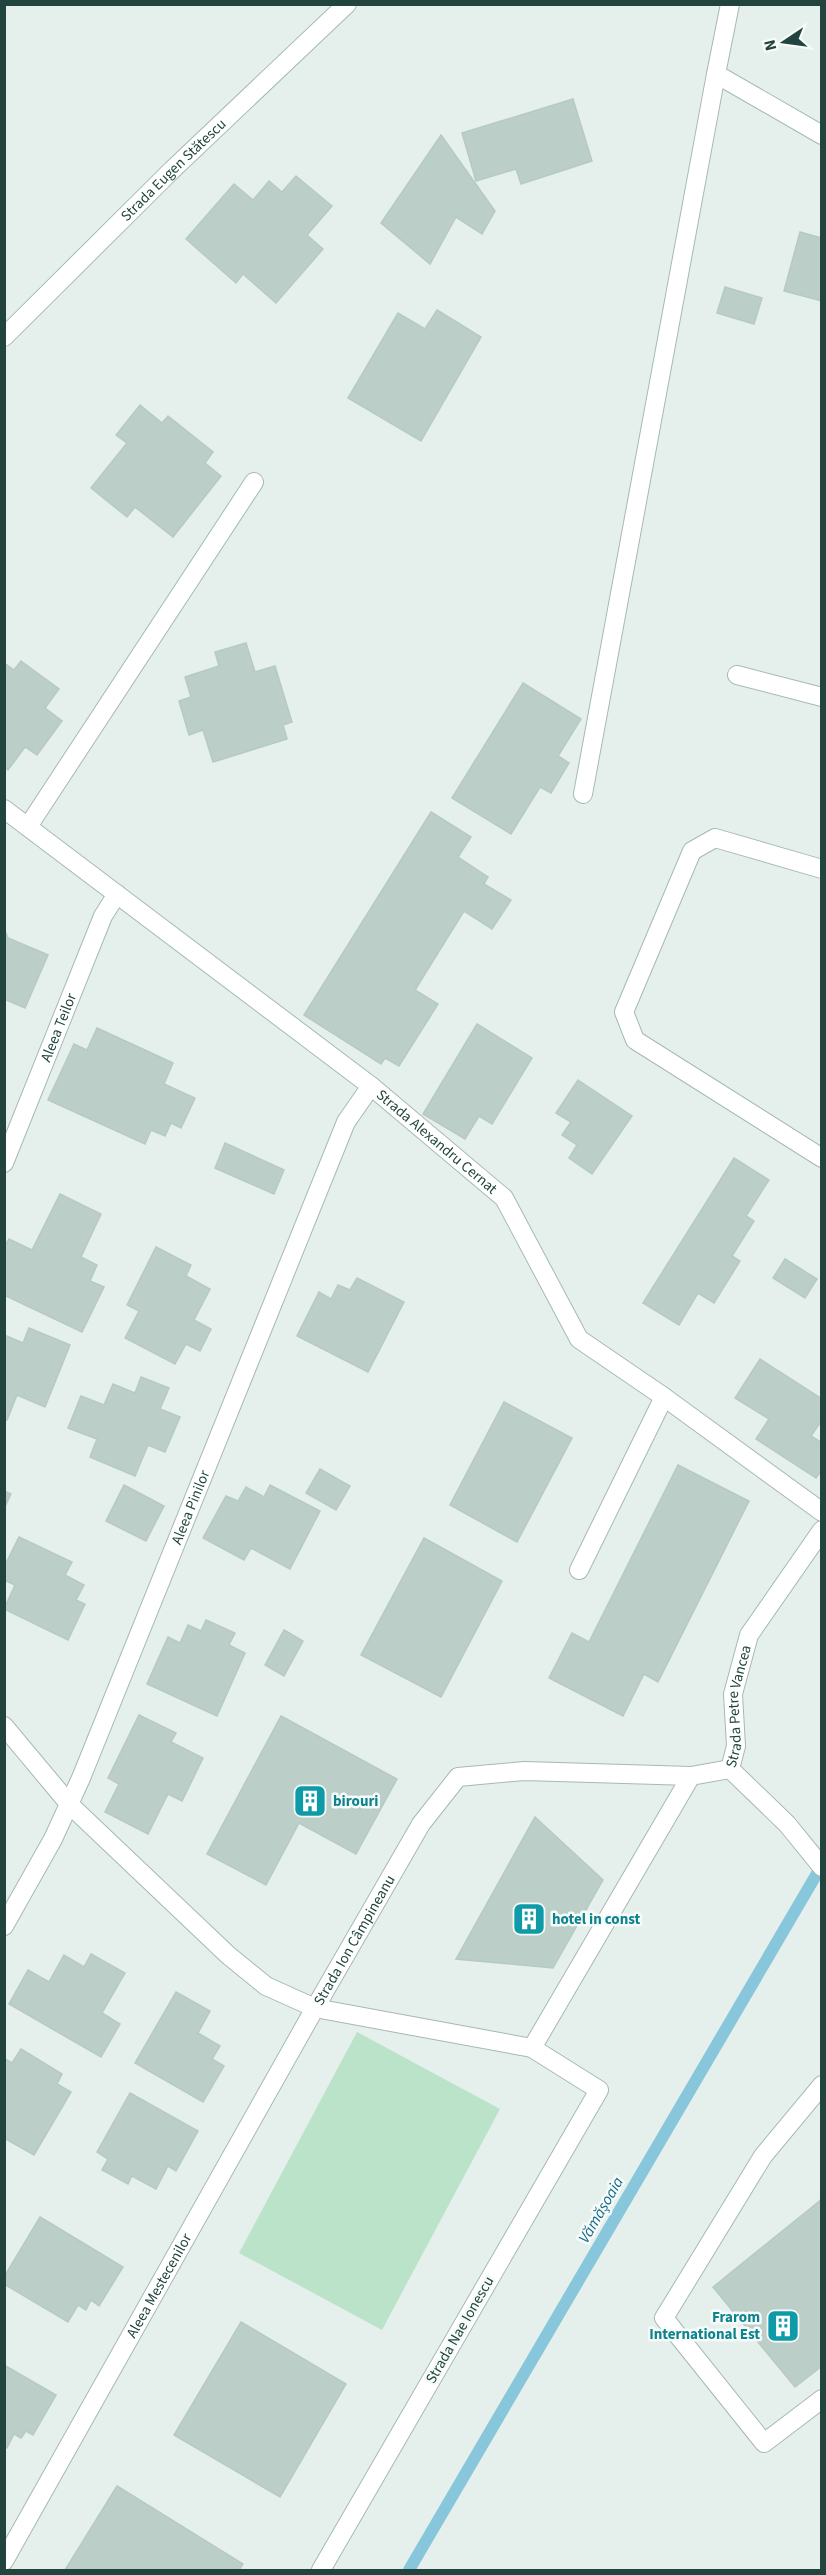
<svg xmlns="http://www.w3.org/2000/svg" width="826" height="2575" font-family="'Source Sans 3',sans-serif">
<style>
.green{fill:#bbe3ca}
.lines{fill:none;stroke-linecap:round;stroke-linejoin:round}
.stream{stroke:#87c6db;stroke-width:12}
.building{fill:#bccec8;stroke:#b6cac4;stroke-width:1.5}
.service-casing{stroke:#a6b9b4;stroke-width:20}
.minor-casing{stroke:#a6b9b4;stroke-width:20}
.service{stroke:#fff;stroke-width:18}
.minor{stroke:#fff;stroke-width:18}
.labels{text-anchor:middle;dominant-baseline:central;stroke-width:5;stroke-linejoin:round;paint-order:stroke}
.street-label{font-size:15px;fill:#21453e;stroke:#f6fbf9}
.culture-label{font-size:15px;font-weight:bold;fill:#0d838f;stroke:#f6fbf9;text-anchor:start}
.water-label{font-size:16px;font-style:italic;fill:#126a89;stroke:#f6fbf9}
</style>
<rect width="100%" height="100%" fill="#e5f0ec"/>
<path class="green" d="M357,2032L500,2109L382,2330L239,2253Z"/>
<g class="lines">
<path class="stream" d="M409,2570L822,1865"/>
</g>
<g class="building">
<path d="M573,99L592,161L521,184L516,169L476,181L462,133Z"/>
<path d="M441,135L495,211L482,234L456,217L430,264L381,223Z"/>
<path d="M296,176L332,206L307,235L323,249L276,303L243,274L236,283L186,239L234,184L253,200L269,181L282,192Z"/>
<path d="M800,232L822,238V301L784,291Z"/>
<path d="M725,287L762,298L754,324L717,313Z"/>
<path d="M437,310L481,337L421,441L348,398L398,313L425,329Z"/>
<path d="M140,405L162,423L168,416L213,452L205,463L221,476L173,537L135,507L127,517L91,488L127,443L116,435Z"/>
<path d="M246,643L255,672L275,666L292,722L283,725L287,739L213,762L203,730L189,735L179,701L191,697L185,677L219,666L215,652Z"/>
<path d="M21,661L59,689L45,708L62,721L37,755L25,747L8,770L4,767V663L14,670Z"/>
<path d="M523,683L581,719L558,756L569,763L551,793L540,787L511,834L452,798Z"/>
<path d="M431,812L471,837L458,857L488,877L484,884L511,900L492,929L464,911L415,990L438,1004L399,1066L385,1058L381,1064L304,1015Z"/>
<path d="M4,928L8,938L48,955L25,1008L4,999Z"/>
<path d="M477,1024L532,1058L492,1124L479,1116L465,1139L423,1114Z"/>
<path d="M97,1028L173,1063L164,1084L195,1098L181,1128L171,1123L165,1136L151,1130L145,1144L48,1100L74,1044L87,1050Z"/>
<path d="M578,1080L632,1116L592,1174L569,1158L577,1145L562,1135L571,1122L556,1113Z"/>
<path d="M225,1143L284,1170L274,1194L215,1168Z"/>
<path d="M734,1158L769,1180L746,1216L754,1221L732,1256L740,1261L714,1303L698,1293L679,1325L643,1303Z"/>
<path d="M60,1194L101,1214L81,1257L97,1265L90,1281L104,1287L82,1332L4,1295V1247L9,1239L32,1250Z"/>
<path d="M156,1247L191,1265L186,1276L210,1289L194,1320L211,1329L200,1351L186,1344L175,1364L125,1338L139,1311L127,1305Z"/>
<path d="M785,1259L817,1279L805,1298L773,1278Z"/>
<path d="M357,1278L404,1302L368,1372L297,1336L319,1292L331,1299L338,1285L350,1290Z"/>
<path d="M29,1328L70,1345L45,1407L17,1395L7,1420L4,1419V1335L23,1343Z"/>
<path d="M760,1359L822,1399V1420L811,1436L822,1443V1470L816,1478L756,1439L769,1419L735,1398Z"/>
<path d="M141,1377L169,1388L160,1409L180,1417L165,1452L148,1445L135,1476L90,1457L97,1439L68,1428L81,1396L104,1405L113,1384L135,1393Z"/>
<path d="M504,1402L572,1438L517,1542L450,1505Z"/>
<path d="M678,1465L749,1501L658,1682L644,1674L623,1716L549,1678L572,1633L589,1642Z"/>
<path d="M320,1469L350,1486L336,1510L306,1493Z"/>
<path d="M124,1485L164,1506L146,1541L106,1521Z"/>
<path d="M270,1485L320,1511L290,1569L251,1548L244,1560L203,1538L226,1496L238,1501L246,1487L264,1497Z"/>
<path d="M4,1491L11,1494L4,1509Z"/>
<path d="M19,1537L72,1562L65,1575L84,1585L76,1600L85,1604L68,1640L4,1609L15,1585L4,1580V1567Z"/>
<path d="M424,1538L502,1581L441,1697L361,1655Z"/>
<path d="M206,1620L235,1633L229,1645L245,1653L217,1716L147,1684L168,1637L180,1643L188,1625L201,1631Z"/>
<path d="M284,1630L303,1641L284,1676L265,1665Z"/>
<path d="M139,1715L176,1733L171,1742L203,1758L182,1801L168,1794L148,1834L105,1812L119,1784L108,1778Z"/>
<path d="M281,1716L397,1779L356,1854L299,1823L266,1885L207,1854Z"/>
<path d="M535,1817L603,1880L553,1968L456,1959Z"/>
<path d="M91,1954L125,1973L102,2013L120,2024L101,2057L9,2004L28,1970L49,1982L64,1955L84,1967Z"/>
<path d="M176,1992L210,2011L198,2033L220,2046L212,2059L224,2066L203,2102L135,2063Z"/>
<path d="M21,2049L62,2074L57,2084L71,2092L34,2155L4,2138V2058L12,2063Z"/>
<path d="M130,2093L198,2131L176,2171L168,2166L156,2189L132,2176L128,2184L102,2170L108,2159L97,2152Z"/>
<path d="M822,2199V2366L795,2387L713,2287Z"/>
<path d="M40,2217L123,2267L99,2306L91,2300L86,2310L78,2305L68,2322L4,2284V2277Z"/>
<path d="M241,2322L346,2384L280,2497L174,2435Z"/>
<path d="M4,2365L56,2395L33,2435L26,2431L21,2438L14,2434L7,2448L4,2446Z"/>
<path d="M117,2486L243,2564L239,2570H65Z"/>
</g>
<g class="lines">
<g class="service-casing">
<g id="service">
<path d="M716,74L730,4"/>
<path d="M737,675L822,697"/>
<path d="M822,869L715,838L692,851L624,1012L635,1040L822,1158"/>
<path d="M579,1570L664,1397"/>
<path d="M532,2048L691,1776"/>
<path d="M822,2085L763,2156L664,2318L764,2443L822,2399"/>
</g>
</g>
<g class="minor-casing">
<g id="minor">
<path id="s1" d="M4,337L172,170L347,4"/>
<path d="M583,794L716,74L822,135"/>
<path id="s2" d="M4,809L371,1086L504,1198L579,1339L664,1397L822,1512"/>
<path d="M29,825L254,482"/>
<path id="s3" d="M4,1163L103,916L117,894"/>
<path id="s4" d="M4,1726L70,1805L228,1955L266,1986L315,2008L421,1824L458,1777L524,1771L691,1776L730,1769"/>
<path id="s5" d="M730,1769L736,1746L733,1694L749,1635L822,1530"/>
<path d="M730,1769L787,1824L822,1867"/>
<path id="s6" d="M4,1926L53,1839L81,1778L346,1122L371,1086"/>
<path id="s7" d="M4,2561L315,2008L532,2048L599,2090L321,2570"/>
</g>
</g>
<use href="#service" class="service"/>
<use href="#minor" class="minor"/>
</g>
<defs>
<g id="building-square" transform="scale(1.725)"><rect x="-9" y="-9" width="18" height="18" rx="4" fill="#0f9aa8" stroke="#f6fbf9"/><path d="M-4-6H4V6H1V3H-1V6H-4ZM-2.5-4.3h1.7v1.8h-1.7ZM.8-4.3h1.7v1.8H.8ZM-2.5-1h1.7V.8h-1.7ZM.8-1h1.7V.8H.8Z" fill="#fff"/></g>
</defs>
<g fill-rule="evenodd">
<use href="#building-square" x="310" y="1801"/>
<use href="#building-square" x="529" y="1919"/>
<use href="#building-square" x="783" y="2326"/>
</g>
<g class="labels">
<g class="street-label">
<text stroke="none"><textPath href="#s1" startOffset="238">Strada Eugen Stătescu</textPath></text>
<text stroke="none"><textPath href="#s3" startOffset="146">Aleea Teilor</textPath></text>
<text stroke="none"><textPath href="#s2" startOffset="546">Strada Alexandru Cernat</textPath></text>
<text stroke="none"><textPath href="#s6" startOffset="459">Aleea Pinilor</textPath></text>
<text stroke="none"><textPath href="#s5" startOffset="64">Strada Petre Vancea</textPath></text>
<text stroke="none"><textPath href="#s4" startOffset="502">Strada Ion Câmpineanu</textPath></text>
<text stroke="none"><textPath href="#s7" startOffset="316">Aleea Mestecenilor</textPath></text>
<text transform="translate(460 2330) rotate(-60)">Strada Nae Ionescu</text>
</g>
<g class="culture-label">
<text x="333" y="1801">birouri</text>
<text x="552" y="1919">hotel in const</text>
<text x="760" y="2317" text-anchor="end">Frarom<tspan x="760" dy="17">International Est</tspan></text>
</g>
<g class="water-label">
<text transform="translate(601 2210) rotate(-60)">Vămășoaia</text>
</g>
</g>
<rect width="826" height="2575" fill="none" stroke="#21453e" stroke-width="12"/>
<g transform="translate(784 42) rotate(257)" stroke="#f6fbf9" stroke-width="4.5" paint-order="stroke">
<path d="M0-4.5L10 22L0 15L-10 22Z" fill="#21453e"/>
<text y="-9" font-size="16" font-weight="bold" text-anchor="middle" fill="#21453e">N</text>
</g>
</svg>
